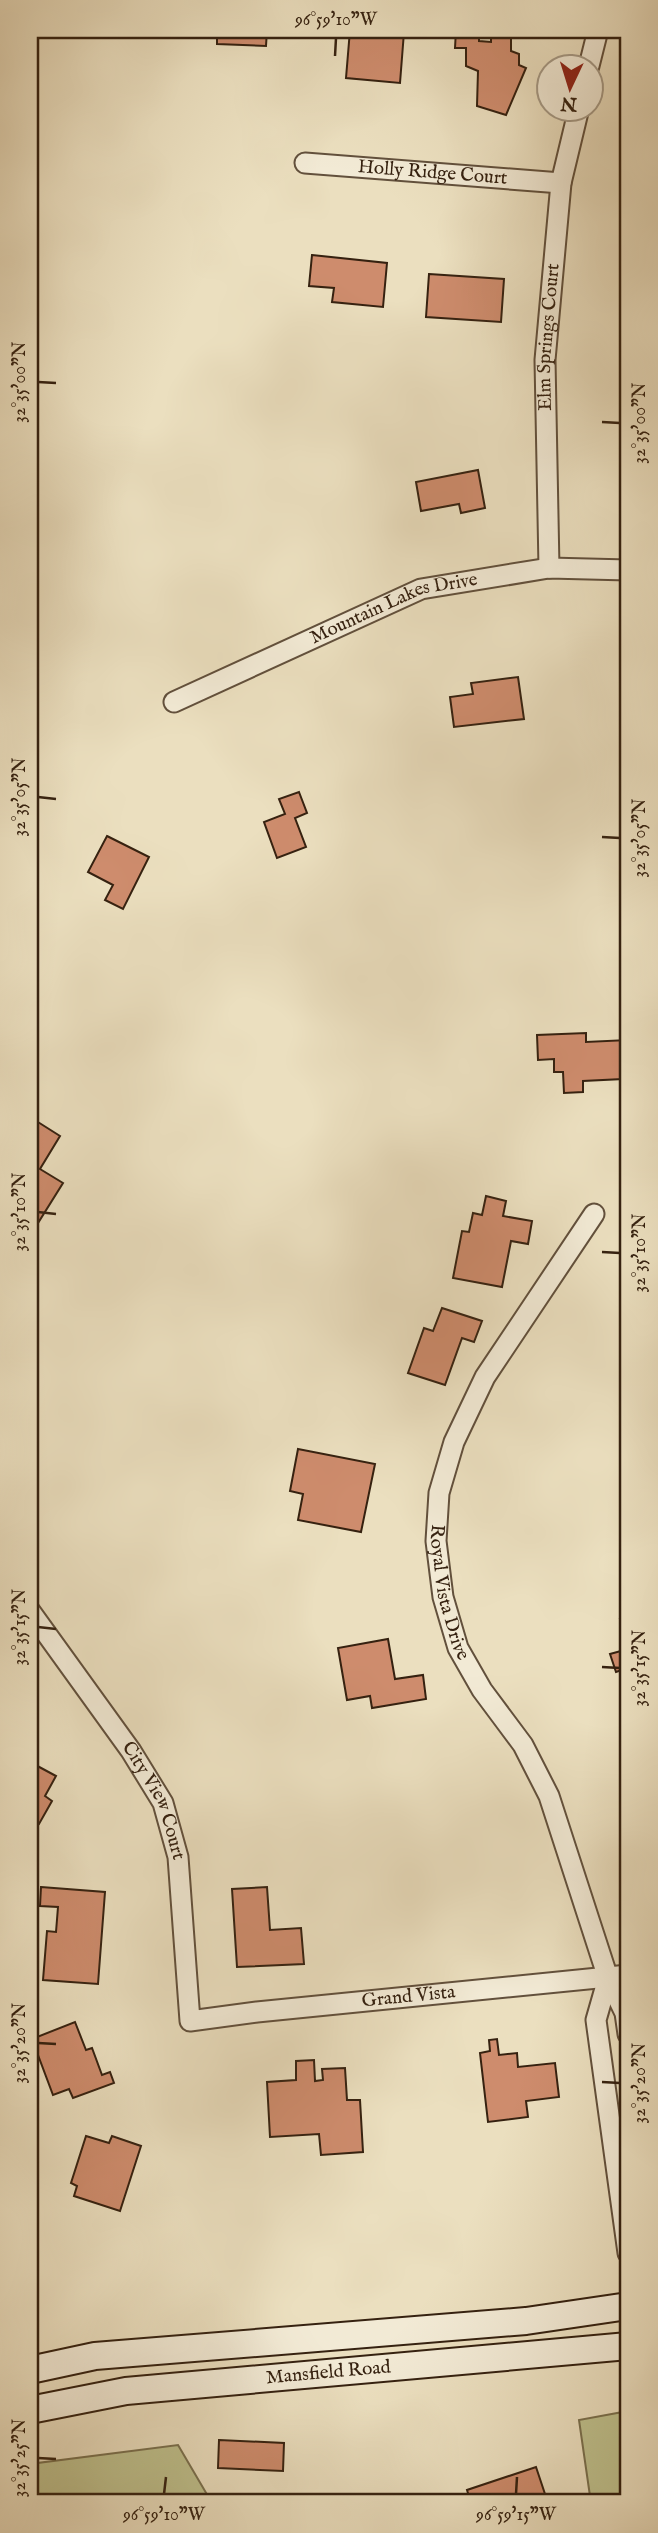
<svg xmlns="http://www.w3.org/2000/svg" width="658" height="2533" font-family="'IM FELL English',serif">
<style>
.green{fill:#bec08d;stroke:#7a704e;stroke-width:2}
.building{fill:#ce8c6d;stroke:#352110;stroke-width:2}
.lines{fill:none;stroke-linecap:round;stroke-linejoin:round}
.street-casing{stroke:#62503c;stroke-width:23}
.secondary-casing{stroke:#352110;stroke-width:30}
.street{stroke:#f2ead5;stroke-width:19}
.secondary{stroke:#f2ead5;stroke-width:26}
.ticks{fill:none;stroke:#352110;stroke-width:2.5}
.labels{text-anchor:middle;dominant-baseline:central;stroke-width:5;stroke-linejoin:round;paint-order:stroke}
.street-label{font-size:19px;fill:#352110;stroke:#f2ead5}
.neatline{fill:none;stroke:#352110;stroke-width:2.5}
.ticks-label{font-size:18px;text-anchor:middle;fill:#352110}
</style>
<rect width="100%" height="100%" fill="#ebdfbf"/>
<filter id="stains"><feTurbulence type="fractalNoise" baseFrequency=".00286" numOctaves="4"/><feColorMatrix values="0 0 0 0 .2 0 0 0 0 .09 0 0 0 0 .02 0 0 0 .5 -.17"/></filter>
<radialGradient id="worn" r=".72"><stop offset=".6" stop-color="#630" stop-opacity="0"/><stop offset="1" stop-color="#630" stop-opacity=".3"/></radialGradient>
<g class="green">
<path d="M628,2411V2503H591L579,2420Z"/>
<path d="M178,2445L212,2503H30V2464Z"/>
</g>
<g class="building">
<path d="M217,30H267L266,46L217,44Z"/>
<path d="M350,30L404,32L400,83L346,78Z"/>
<path d="M456,30H479V41L491,42V30H515L511,38V51L519,54V65L526,68L506,115L477,106L478,71L466,66V48H455Z"/>
<path d="M312,255L387,263L383,307L332,302L334,288L309,286Z"/>
<path d="M429,274L504,279L501,322L426,317Z"/>
<path d="M478,470L485,508L461,513L459,504L421,511L416,482Z"/>
<path d="M518,677L524,719L454,727L450,697L473,694L471,683Z"/>
<path d="M299,792L307,813L295,818L306,847L277,858L264,822L285,814L279,799Z"/>
<path d="M107,836L149,857L123,909L105,900L113,885L88,872Z"/>
<path d="M586,1033V1042L628,1040V1063H622L623,1079L583,1081V1092L564,1093L563,1072H554V1059L538,1060L537,1035Z"/>
<path d="M30,1117L60,1136L40,1169L63,1183L33,1231L30,1229Z"/>
<path d="M486,1196L506,1201L503,1216L532,1221L528,1244L511,1241L502,1287L453,1278L462,1231L469,1232L473,1213L482,1215Z"/>
<path d="M442,1308L482,1321L474,1342L462,1338L445,1385L408,1373L424,1328L433,1331Z"/>
<path d="M298,1449L375,1464L361,1532L298,1520L303,1494L290,1491Z"/>
<path d="M628,1617V1647L620,1619Z"/>
<path d="M388,1639L395,1679L423,1675L426,1699L372,1708L370,1696L347,1700L338,1648Z"/>
<path d="M628,1649V1668L616,1672L610,1654Z"/>
<path d="M30,1762L56,1776L45,1796L52,1801L39,1824L30,1819Z"/>
<path d="M41,1887L105,1892L98,1984L43,1980L47,1931L56,1932L58,1907L40,1906Z"/>
<path d="M267,1887L270,1930L301,1928L304,1964L237,1967L232,1889Z"/>
<path d="M75,2022L86,2050L92,2048L102,2075L110,2072L114,2083L73,2098L69,2089L53,2095L32,2039Z"/>
<path d="M497,2039L499,2055L517,2053L518,2067L555,2063L559,2097L526,2101L528,2117L488,2122L480,2053L490,2051L489,2040Z"/>
<path d="M314,2060L315,2081L323,2080L322,2069L345,2068L347,2100H360L363,2152L321,2155L319,2134L270,2137L267,2082L296,2080V2061Z"/>
<path d="M86,2136L109,2143L112,2136L141,2146L120,2211L74,2196L77,2186L71,2183Z"/>
<path d="M219,2440L284,2443L283,2471L218,2468Z"/>
<path d="M536,2467L548,2503H471L467,2490Z"/>
</g>
<g class="lines">
<g class="street-casing">
<g id="street">
<path d="M589,66L598,30"/>
<path id="s1" d="M305,163L561,183"/>
<path id="s2" d="M549,568L545,360L561,183L579,108"/>
<path id="s3" d="M174,702L421,589L549,568L628,570"/>
<path id="s4" d="M594,1214L485,1377L454,1442L439,1493L436,1541L443,1597L458,1648L482,1690L523,1745L549,1796L608,1978L625,2013L628,2034"/>
<path id="s5" d="M30,1611L131,1751L163,1803L178,1857L190,2021L257,2012L628,1975"/>
<path d="M608,1978L596,2020L628,2253"/>
</g>
</g>
<g class="secondary-casing">
<g id="secondary">
<path d="M30,2370L95,2356L526,2321L628,2306"/>
<path id="s6" d="M30,2410L126,2391L628,2346"/>
</g>
</g>
<use href="#street" class="street"/>
<use href="#secondary" class="secondary"/>
</g>
<path class="ticks" d="M335,56L336,38M38,382L56,383M602,422L620,423M38,797L56,799M602,837L620,838M38,1212L56,1214M602,1252L620,1253M38,1627L56,1629M602,1667L620,1668M38,2043L56,2044M602,2082L620,2083M38,2458L56,2459M164,2494L166,2477M516,2494L517,2477"/>
<g class="labels">
<g class="street-label">
<text stroke="none"><textPath href="#s1" startOffset="128">Holly Ridge Court</textPath></text>
<text stroke="none"><textPath href="#s2" startOffset="231">Elm Springs Court</textPath></text>
<text stroke="none"><textPath href="#s3" startOffset="240">Mountain Lakes Drive</textPath></text>
<text stroke="none"><textPath href="#s4" startOffset="422">Royal Vista Drive</textPath></text>
<text stroke="none"><textPath href="#s5" startOffset="228">City View Court</textPath></text>
<text stroke="none"><textPath href="#s5" startOffset="674">Grand Vista</textPath></text>
<text stroke="none"><textPath href="#s6" startOffset="301">Mansfield Road</textPath></text>
</g>
</g>
<rect width="658" height="2533" fill="none" stroke="#ebdfbf" stroke-width="77"/>
<g transform="translate(570 88) rotate(184)"><circle r="33" fill="#f2ead5" stroke="#a69a86" stroke-width="2"/>
<path d="M0-5L12 26L0 18L-12 26Z" fill="#8f2418"/>
<text y="-10" font-size="19" font-weight="bold" text-anchor="middle" fill="#352110">N</text>
</g>
<rect x="38" y="38" width="582" height="2456" class="neatline"/>
<g class="ticks-label">
<text x="336" y="25">96°59'10"W</text>
<text transform="translate(19 382) rotate(-90)" y="6">32°35'00"N</text>
<text transform="translate(639 423) rotate(-90)" y="6">32°35'00"N</text>
<text transform="translate(19 797) rotate(-90)" y="6">32°35'05"N</text>
<text transform="translate(639 838) rotate(-90)" y="6">32°35'05"N</text>
<text transform="translate(19 1212) rotate(-90)" y="6">32°35'10"N</text>
<text transform="translate(639 1253) rotate(-90)" y="6">32°35'10"N</text>
<text transform="translate(19 1627) rotate(-90)" y="6">32°35'15"N</text>
<text transform="translate(639 1668) rotate(-90)" y="6">32°35'15"N</text>
<text transform="translate(19 2043) rotate(-90)" y="6">32°35'20"N</text>
<text transform="translate(639 2083) rotate(-90)" y="6">32°35'20"N</text>
<text transform="translate(19 2458) rotate(-90)" y="6">32°35'25"N</text>
<text x="164" y="2520">96°59'10"W</text>
<text x="516" y="2520">96°59'15"W</text>
</g>
<rect width="100%" height="100%" filter="url(#stains)"/>
<rect width="100%" height="100%" fill="url(#worn)"/>
</svg>
